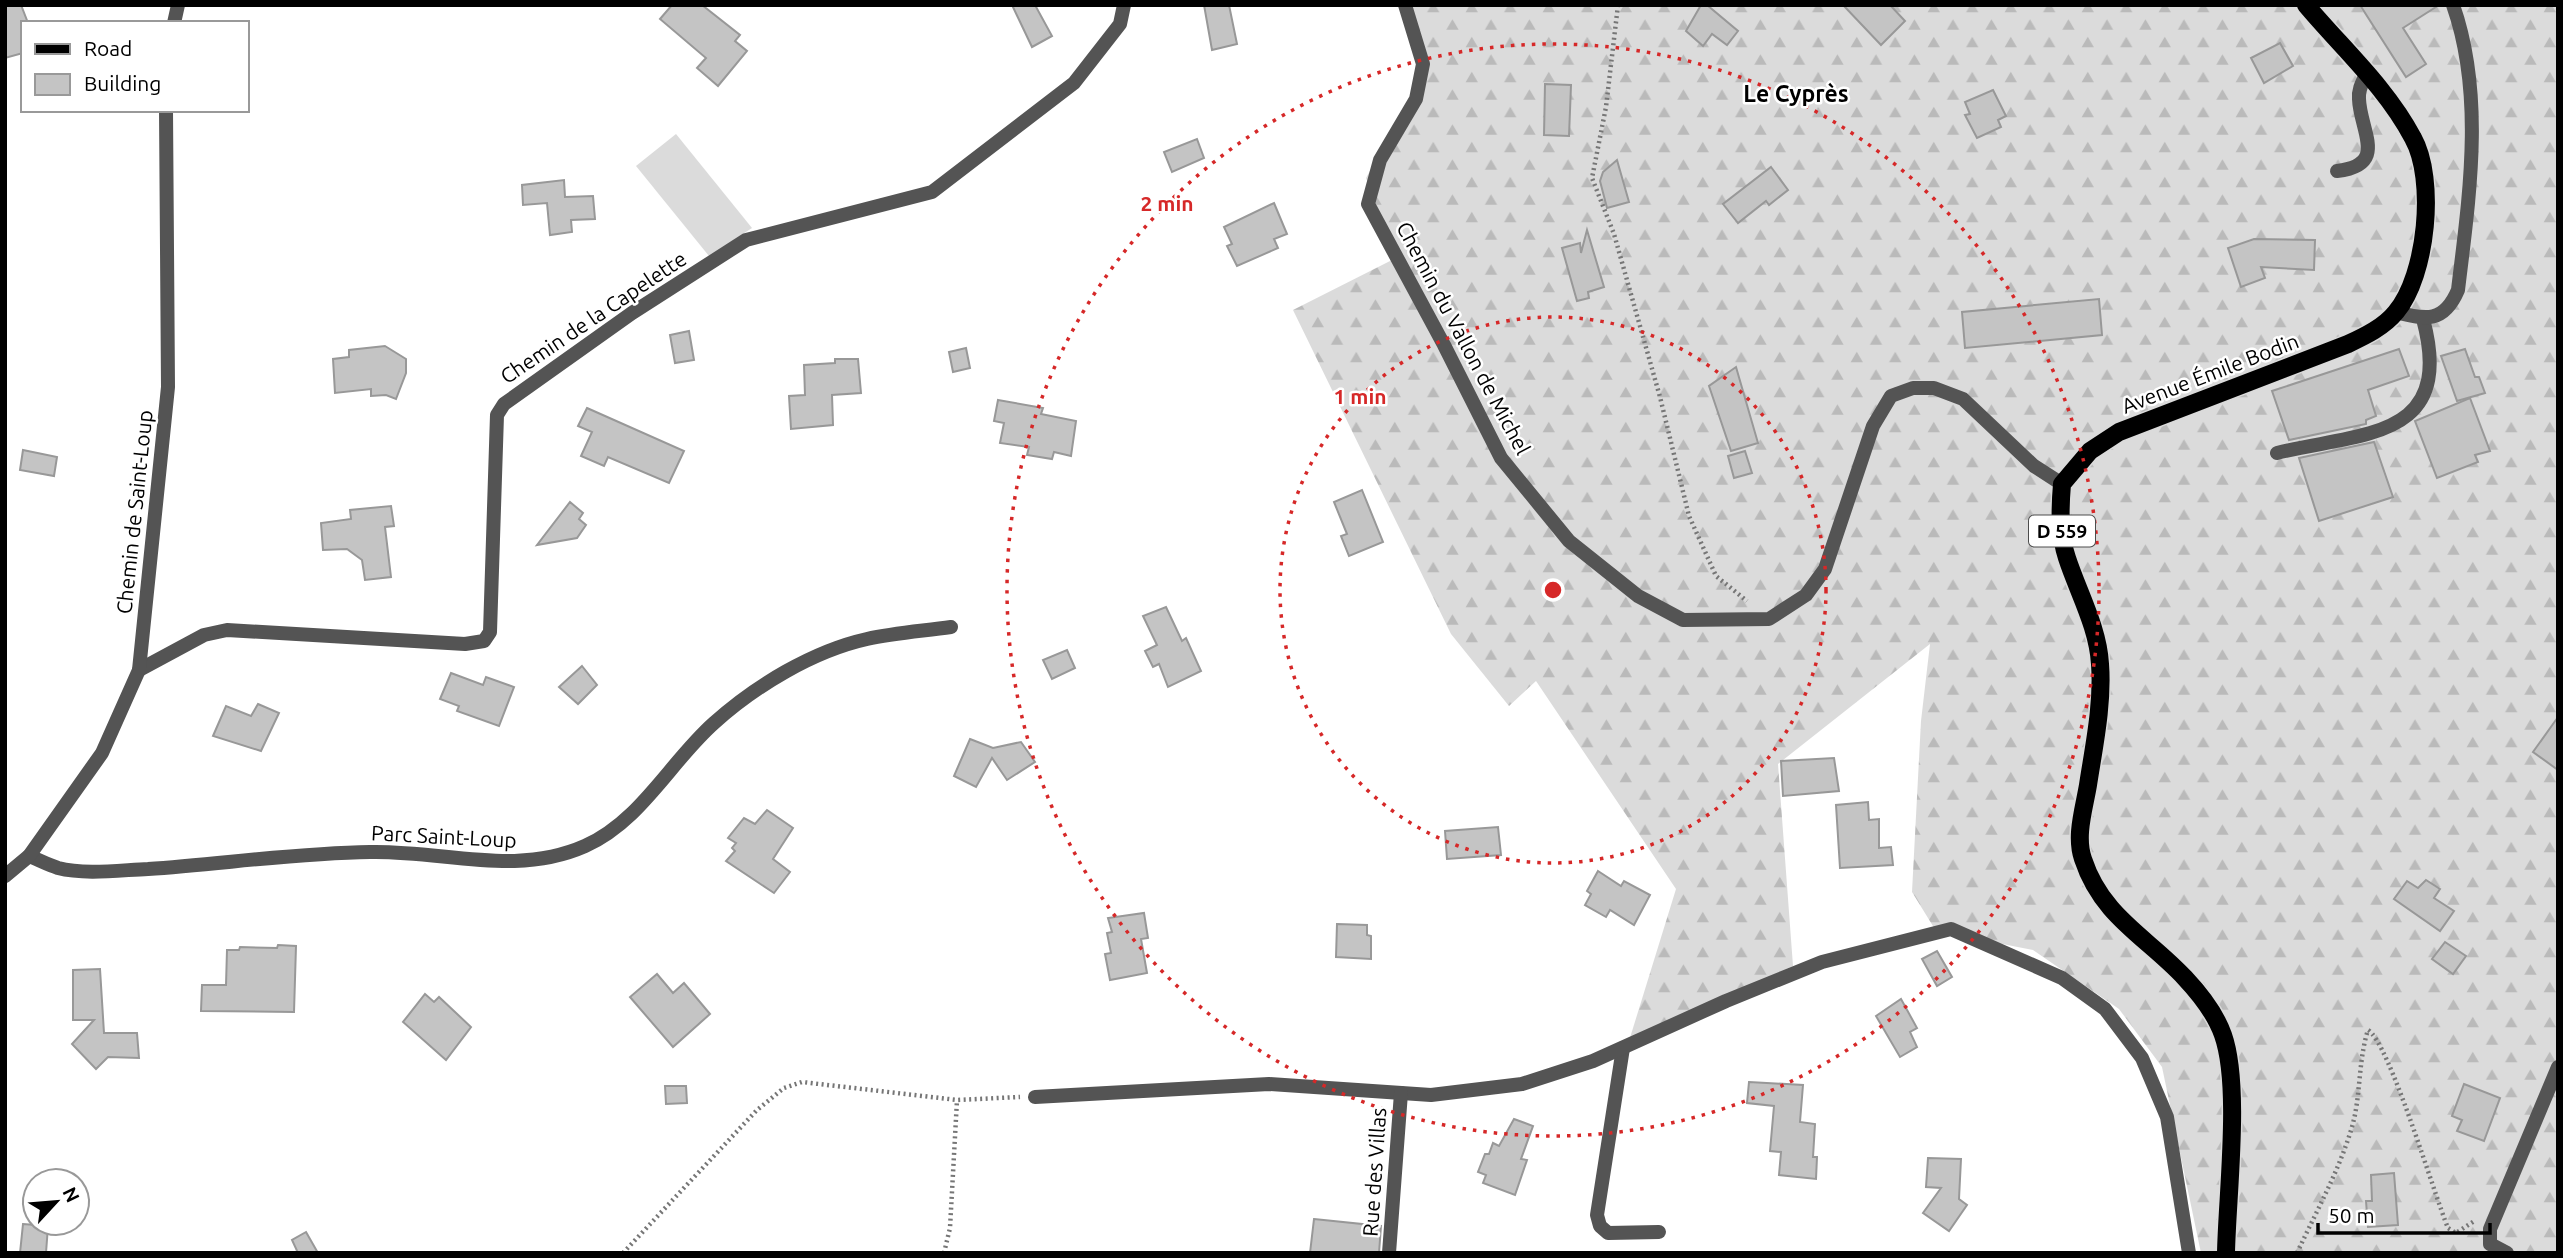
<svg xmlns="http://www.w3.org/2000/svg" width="2563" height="1258" font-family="Ubuntu,sans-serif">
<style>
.forest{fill:url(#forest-firs)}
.pitch{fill:#dbdbdb}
.building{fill:#c4c4c4;stroke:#989898;stroke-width:2}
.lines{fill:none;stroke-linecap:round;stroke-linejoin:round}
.primary-casing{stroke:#dbdbdb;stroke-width:21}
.path{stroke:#767676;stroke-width:4.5;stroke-dasharray:2 3.5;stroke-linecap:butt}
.lane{stroke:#545454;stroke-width:14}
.street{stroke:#545454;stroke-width:14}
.primary{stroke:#000;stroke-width:18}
.ring{fill:none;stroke:#d62828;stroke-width:3.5;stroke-dasharray:3.5 7}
.labels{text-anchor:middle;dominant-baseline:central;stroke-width:5;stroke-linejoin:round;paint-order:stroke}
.shield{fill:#fff;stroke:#4c4c4c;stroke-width:2}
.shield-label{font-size:19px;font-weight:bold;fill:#000}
.street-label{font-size:21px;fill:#000;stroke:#fff}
.neighbourhood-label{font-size:23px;font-weight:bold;fill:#000;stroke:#fff}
.centre{fill:#d62828;stroke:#fff;stroke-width:3.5}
.ring-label{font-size:21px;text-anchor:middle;font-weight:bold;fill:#d62828;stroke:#fff;stroke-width:5;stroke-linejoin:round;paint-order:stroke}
</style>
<defs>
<pattern id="forest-firs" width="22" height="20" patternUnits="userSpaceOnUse" patternTransform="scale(1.75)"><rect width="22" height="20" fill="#dbdbdb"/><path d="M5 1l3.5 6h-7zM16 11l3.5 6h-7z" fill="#bababa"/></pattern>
</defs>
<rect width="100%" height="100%" fill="#fff"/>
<path class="forest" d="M1403,5H2558V1253H2201L2162,1067L2119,1009L2033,950L1936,931L1912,892L1921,721L1930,644L1778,764L1793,966L1629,1041L1676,889L1536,681L1509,706L1451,634L1293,310L1394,259L1366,178L1421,79Z"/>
<path class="pitch" d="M676,134L752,228L709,256L636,166Z"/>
<g class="building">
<path d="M5,5H21L28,23H23V53L5,58Z"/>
<path d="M672,5H702L740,35L735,41L747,51L718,86L697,68L706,58L660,19Z"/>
<path d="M1012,5H1035L1052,36L1032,47Z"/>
<path d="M1204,5H1229L1237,44L1212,50Z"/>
<path d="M1701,5H1707L1738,31L1727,45L1712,34L1703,46L1686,31Z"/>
<path d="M1843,5H1890L1905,21L1881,45Z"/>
<path d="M2360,5H2439L2403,28L2426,64L2406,77Z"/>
<path d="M2280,43L2293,66L2264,83L2251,58Z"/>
<path d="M1545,84L1571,85L1569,136L1544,135Z"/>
<path d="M1993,90L2006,116L1998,120L2001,127L1977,138L1965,115L1970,114L1965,102Z"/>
<path d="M1197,139L1204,158L1172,172L1164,152Z"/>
<path d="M1617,160L1629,202L1607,208L1600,181L1603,172Z"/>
<path d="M1771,167L1788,190L1769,205L1766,201L1738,223L1723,204Z"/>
<path d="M564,180L565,197L593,196L595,219L571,220L572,232L550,235L547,203L523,205L522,185Z"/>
<path d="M1274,203L1287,234L1274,239L1278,248L1237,266L1227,246L1232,244L1224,227Z"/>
<path d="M1587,230L1604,287L1588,292L1589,298L1577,301L1562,248L1580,243L1581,253Z"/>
<path d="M2254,239L2315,240L2314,270L2261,267L2265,278L2241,287L2228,248Z"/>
<path d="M2099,299L2102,335L1965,348L1962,312Z"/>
<path d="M689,331L694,360L675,363L670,335Z"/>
<path d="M385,346L406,359V373L396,399L386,395L371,396V389L335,393L333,359L349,357V350Z"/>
<path d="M966,348L970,368L953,372L949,352Z"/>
<path d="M2399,349L2409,376L2368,390L2376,416L2366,420V424L2289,440L2272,391Z"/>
<path d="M2465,349L2475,377H2479L2485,393L2457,401L2441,356Z"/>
<path d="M835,359H858L861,393L832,395L833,425L791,429L789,396L805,395L804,365L835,363Z"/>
<path d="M1736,367L1758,443L1731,451L1709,386Z"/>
<path d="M2470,398L2490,451L2475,455L2478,462L2437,478L2415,421Z"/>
<path d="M998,400L1043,408L1041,414L1076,421L1071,456L1054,452L1052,459L1027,455L1029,447L1000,443L1004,423L994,421Z"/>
<path d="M587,408L684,451L669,483L608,457L604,466L581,456L592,432L578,426Z"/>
<path d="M2374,442L2393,497L2319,521L2299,458Z"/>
<path d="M23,450L57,457L54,476L20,470Z"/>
<path d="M1745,451L1752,473L1734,478L1728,456Z"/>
<path d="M1362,490L1383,542L1349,556L1341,536L1347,534L1334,502Z"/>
<path d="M570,502L583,513L579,519L586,525L577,538L537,545Z"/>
<path d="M391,506L394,526L385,527L391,577L365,580L362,560L347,549L323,550L321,523L351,519L350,510Z"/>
<path d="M1166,607L1182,641L1186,638L1201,671L1168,687L1159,664L1153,667L1145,651L1157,645L1143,616Z"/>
<path d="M1067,650L1075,668L1052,679L1043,660Z"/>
<path d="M582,666L597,685L578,704L559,687Z"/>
<path d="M451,673L483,685L486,677L514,687L499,726L457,711L459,706L440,699Z"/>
<path d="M258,704L279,713L261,751L213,736L226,706L251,716Z"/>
<path d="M2558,717V770L2533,752Z"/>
<path d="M970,739L993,748L1021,742L1035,762L1007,780L992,758L976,787L954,776Z"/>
<path d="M1834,758L1839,791L1783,796L1781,761Z"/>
<path d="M1868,802L1869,820L1879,819V848L1891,847L1893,865L1840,868L1836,805Z"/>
<path d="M767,810L793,828L773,859L790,872L774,893L726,861L735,851L732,848L736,843L728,838L744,818L755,824Z"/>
<path d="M1498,827L1501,855L1447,859L1445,831Z"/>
<path d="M1598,871L1621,886L1624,881L1650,895L1634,925L1610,910L1606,917L1585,905L1591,894L1587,891Z"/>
<path d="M2426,880L2440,889L2434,898L2454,911L2440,931L2394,899L2407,881L2418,888Z"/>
<path d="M1144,913L1148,938L1141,939L1147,973L1110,980L1105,954L1111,953L1107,933L1112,932L1108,918Z"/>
<path d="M1337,924L1367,925V935L1371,936V959L1336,957Z"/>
<path d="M2445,942L2466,956L2453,974L2432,959Z"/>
<path d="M278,945L296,946L294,1012L201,1011L202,985H226L227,950H239L240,947L277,948Z"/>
<path d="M1937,951L1952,977L1937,986L1922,959Z"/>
<path d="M100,969L104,1033H137L139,1058L108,1057L96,1069L72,1044L94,1020H73V970Z"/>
<path d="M657,974L673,993L684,983L710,1014L673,1047L630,997Z"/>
<path d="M425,994L434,1002L439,997L471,1027L446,1060L403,1022Z"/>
<path d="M1901,999L1917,1028L1910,1032L1917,1047L1900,1057L1876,1016Z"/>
<path d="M1749,1082L1803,1085L1800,1122L1815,1124L1813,1157H1817L1816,1179L1779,1175L1781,1152L1770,1151L1774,1106L1747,1103Z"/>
<path d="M2464,1084L2500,1098L2484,1141L2457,1131L2462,1120L2452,1116Z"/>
<path d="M665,1086H686L687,1103L666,1104Z"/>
<path d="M1514,1119L1533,1126L1521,1159L1527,1160L1515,1195L1483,1183L1486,1175L1478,1172L1485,1154H1489L1493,1143L1499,1146Z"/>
<path d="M1928,1158L1961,1159L1959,1199L1967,1205L1949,1231L1923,1213L1941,1188L1926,1187Z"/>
<path d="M2394,1173L2398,1225L2368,1227L2366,1201H2372L2371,1175Z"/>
<path d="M1314,1219L1381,1226L1379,1253H1310Z"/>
<path d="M23,1224L48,1226L46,1253H20Z"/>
<path d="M306,1232L318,1253H298L292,1240Z"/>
</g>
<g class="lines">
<g class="primary-casing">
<path id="primary" d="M2226,1253C2227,1196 2241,1086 2223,1035C2216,1015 2200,994 2185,978C2147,937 2102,917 2083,859C2075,836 2084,809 2088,785C2094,746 2103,704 2100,664C2098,627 2078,592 2067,558C2059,534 2060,508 2062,484L2090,451L2119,432L2348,344C2365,336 2384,327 2396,312C2427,275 2436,179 2413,138C2386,87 2343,49 2306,5"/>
</g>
<g class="path">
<path d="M1618,5L1606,107L1592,178L1614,234L1660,397L1689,516L1716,576L1747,601"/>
<path d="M623,1253L757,1110L784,1088L802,1082L957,1100L1020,1097"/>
<path d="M944,1253L950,1228L957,1100"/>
<path d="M2297,1253C2316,1212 2339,1171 2352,1127C2361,1096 2358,1061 2368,1030C2389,1042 2434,1194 2448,1228L2456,1233L2476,1220"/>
</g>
<g class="lane">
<path d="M2337,171C2389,165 2360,131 2359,99C2358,89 2363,81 2367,72"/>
<path d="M2277,453C2361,432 2456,441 2423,319"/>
</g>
<g class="street">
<path d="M1405,5L1423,64L1416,99L1380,160L1368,204L1444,345L1501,458L1569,541L1638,596L1683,620L1769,619L1806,595L1825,569L1873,426L1891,396L1913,388H1934L1963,399L2034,466L2062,484"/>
<path d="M174,23L178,5"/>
<path d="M2396,312C2426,320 2444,323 2458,290C2469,198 2485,96 2453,5"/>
<path d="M139,670L204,635L227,630L465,644L484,641L490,632L497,415L504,404L632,313L746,240L932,192L1074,83L1120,24L1124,5"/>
<path d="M29,856C39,860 48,865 58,868C85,875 121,870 148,869C222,864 296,853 370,852C443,850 515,877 585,846C641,821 670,762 714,723C755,686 813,651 867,639C894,633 923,631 951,627"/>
<path d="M5,876L29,856L102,753L139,670L168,387L166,110"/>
<path d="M1623,1048L1597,1215L1600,1226L1608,1233L1659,1232"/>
<path d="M1035,1097L1269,1084L1431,1095L1522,1084L1593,1061L1726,1001L1822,962L1951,929L2062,978L2105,1009L2142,1058L2167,1117L2189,1253"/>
<path d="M1389,1253L1401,1093"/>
<path d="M2507,1253L2490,1244V1229L2558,1067"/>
</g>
<use href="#primary" class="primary"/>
</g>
<g class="ring">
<circle cx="1553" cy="590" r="273"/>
<circle cx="1553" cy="590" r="546"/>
</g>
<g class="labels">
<rect class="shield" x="2029" y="515.5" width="66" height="31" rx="5"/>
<g class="shield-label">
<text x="2062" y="531">D 559</text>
</g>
<g class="street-label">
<text transform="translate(593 317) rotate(-34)">Chemin de la Capelette</text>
<text transform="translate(1464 338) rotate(62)">Chemin du Vallon de Michel</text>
<text transform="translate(2210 373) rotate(-21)">Avenue Émile Bodin</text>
<text transform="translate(134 512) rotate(-84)">Chemin de Saint-Loup</text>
<text transform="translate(444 836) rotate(3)">Parc Saint-Loup</text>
<text transform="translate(1374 1172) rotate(-86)">Rue des Villas</text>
</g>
<g class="neighbourhood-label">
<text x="1796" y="93">Le Cyprès</text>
</g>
</g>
<circle cx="1553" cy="590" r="10" class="centre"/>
<g class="ring-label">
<text x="1167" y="211">2 min</text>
<text x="1360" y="404">1 min</text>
</g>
<rect width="2563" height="1258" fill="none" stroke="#000000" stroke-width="14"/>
<rect x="21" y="21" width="228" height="91" fill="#ffffff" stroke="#999999" stroke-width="2"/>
<rect x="35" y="44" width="35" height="10" fill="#000000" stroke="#999999" stroke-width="2"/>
<text x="84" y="56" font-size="21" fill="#000000">Road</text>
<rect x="35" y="74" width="35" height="21" fill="#c4c4c4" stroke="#999999" stroke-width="2"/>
<text x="84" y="91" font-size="21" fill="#000000">Building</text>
<g transform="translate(56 1202) rotate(64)"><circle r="33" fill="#ffffff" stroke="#999999" stroke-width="2"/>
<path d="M0-5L12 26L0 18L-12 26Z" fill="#000000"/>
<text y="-10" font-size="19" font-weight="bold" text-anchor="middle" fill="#000000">N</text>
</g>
<path d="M2318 1223v10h172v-10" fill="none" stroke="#000000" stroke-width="3.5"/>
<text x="2328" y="1223" font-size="21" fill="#000000" stroke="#ffffff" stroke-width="5" paint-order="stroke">50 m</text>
</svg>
